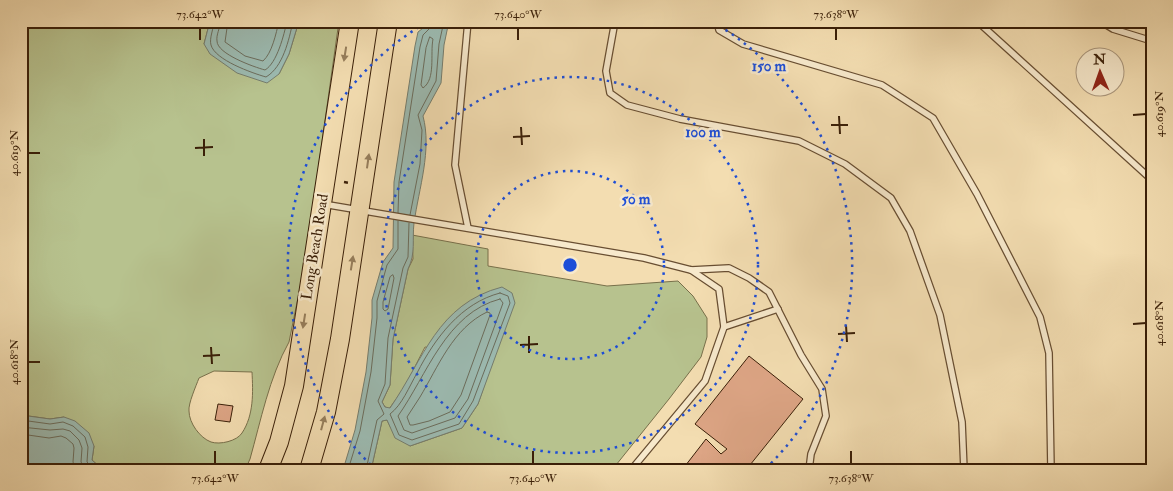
<svg xmlns="http://www.w3.org/2000/svg" width="1173" height="491" font-family="'IM FELL Double Pica',serif">
<style>
.green{fill:#b7c28e;stroke:#78704b;fill-rule:evenodd}
.water{fill:#9cbbb2;stroke:#757d6e}
.lines{fill:none;stroke-linecap:round;stroke-linejoin:round}
.shore{stroke:#6b6d5d;stroke-width:1}
.building{fill:#dda585;stroke:#3a1f08}
.service-casing{stroke:#684e32;stroke-width:8}
.primary-casing{stroke:#3a1f08;stroke-width:20}
.path{stroke:#3a1f08;stroke-width:2.5;stroke-dasharray:4 2.5;stroke-linecap:butt}
.service{stroke:#f7e9cc;stroke-width:5.5}
.primary{stroke:#f3ddb1;stroke-width:18}
.oneway{fill:#967e5c}
.ticks{fill:none;stroke:#3a1f08;stroke-width:2}
.ring{fill:none;stroke:#1d4ed8;stroke-width:2.5;stroke-dasharray:2.5 5}
.labels{text-anchor:middle;dominant-baseline:central;stroke-width:5;stroke-linejoin:round;paint-order:stroke}
.street-label{font-size:15px;fill:#3a1f08;stroke:#f7e9cc}
.centre{fill:#1d4ed8;stroke:#f7e9cc;stroke-width:2.5}
.ring-label{font-size:15px;text-anchor:middle;font-weight:bold;fill:#1d4ed8;stroke:#f7e9cc;stroke-width:5;stroke-linejoin:round;paint-order:stroke}
.neatline{fill:none;stroke:#3a1f08;stroke-width:2}
.ticks-label{font-size:12px;text-anchor:middle;fill:#3a1f08}
</style>
<rect width="100%" height="100%" fill="#f3ddb1"/>
<filter id="stains"><feTurbulence type="fractalNoise" baseFrequency=".004" numOctaves="4"/><feColorMatrix values="0 0 0 0 .2 0 0 0 0 .09 0 0 0 0 .02 0 0 0 .5 -.17"/></filter>
<radialGradient id="worn" r=".72"><stop offset=".6" stop-color="#630" stop-opacity="0"/><stop offset="1" stop-color="#630" stop-opacity=".3"/></radialGradient>
<g class="green">
<path d="M21,21H210L204,44L279,74L289,54L299,21H339L319,163L313,224L289,342C269,378 261,420 250,459L245,470H103L92,460L94,446L64,417L50,419L21,415ZM214,371L252,372C253,392 254,415 242,433C237,441 220,445 211,442C200,438 189,423 189,411C188,404 196,386 199,378Z"/>
<path d="M412,235L488,249V266L607,286L678,281L693,296L707,318V337L701,357L669,399L612,470H371L382,421L387,420L391,428L410,446L462,428L478,404L494,357L425,347L404,388L389,409L385,407L382,402L390,385L393,339L408,269L413,259Z"/>
</g>
<g class="water">
<path d="M210,21H299L289,54L279,74L267,83L237,73L210,54L204,44Z"/>
<path d="M432,21H449L444,45L441,83L423,116C432,150 419,188 414,223C412,240 416,253 408,269L393,339L390,385L382,402L385,407L390,408C424,359 437,304 502,287L512,293L515,303L478,404L462,428L410,446L395,438L387,420L382,421L371,470H343L355,430L366,372L372,318V300L383,262L393,248L394,182L415,46L418,32Z"/>
<path d="M21,415L50,419L64,417L75,421L89,433L94,446L92,460L103,470H21Z"/>
</g>
<g class="lines">
<g class="shore">
<path d="M214,21C214,28 209,38 211,45C215,60 252,73 266,77C283,67 289,40 293,21"/>
<path d="M221,21C220,28 216,35 217,41C217,54 254,67 265,70C277,63 284,35 287,21"/>
<path d="M228,21L225,42L245,56L263,61C272,53 276,34 279,21"/>
<path d="M430,37L433,39C430,54 436,79 423,88L421,85L426,48Z"/>
<path d="M398,213L399,182L420,47L423,35L432,26L433,21"/>
<path d="M410,215L420,164L422,130L418,115L436,81L439,44L444,21"/>
<path d="M393,275L394,278L388,309L385,311L383,309V302L390,277Z"/>
<path d="M500,293L508,296L510,303L473,401L459,424L412,440L399,435L390,414C402,405 409,387 417,373C435,338 461,303 500,293Z"/>
<path d="M500,299L503,303L468,399L455,418L412,433L404,430L398,416C427,375 446,313 500,299Z"/>
<path d="M487,312L490,313V315L461,395L450,412L429,421L413,425H410L407,417C411,410 416,404 420,397C438,367 453,328 487,312Z"/>
<path d="M21,420L50,424L63,422L73,426L85,437L88,447L87,462L95,470"/>
<path d="M21,427L50,430L63,429L70,431L79,440L82,448L81,462L86,470"/>
<path d="M21,434L49,438L61,436L66,438L73,444L74,448L73,462L76,470"/>
<path d="M348,470L360,431L371,372L377,318V301L387,265L398,249V221"/>
<path d="M366,470L377,420L384,414L378,401L385,384L388,338L403,268L408,257L409,223"/>
</g>
</g>
<g class="building">
<path d="M749,356L803,399L746,470H682L706,439L721,454L727,449L695,424Z"/>
<path d="M218,404L233,406L230,422L215,420Z"/>
</g>
<g class="lines">
<g class="service-casing">
<g id="service">
<path d="M468,21L455,165L468,228"/>
<path d="M615,21L606,71L610,93L627,105L680,119L799,141L845,164L891,198L910,231L940,315L962,422L964,470"/>
<path d="M717,21L719,30L743,44L882,85L933,118L977,194L1040,317L1049,353L1051,470"/>
<path d="M977,21L1152,180"/>
<path d="M1100,21L1113,29L1152,41"/>
<path d="M323,204L644,258L691,270L729,268L749,278L769,292L801,355L822,389L826,416L811,454L809,470"/>
<path d="M724,327L778,309"/>
<path d="M631,470L705,381L724,327L719,289L691,270"/>
</g>
</g>
<g class="primary-casing">
<g id="primary">
<path d="M268,470L279,442L294,386L350,21"/>
<path d="M309,470L326,412L340,339L388,21"/>
</g>
</g>
<path class="path" d="M344,182L350,183"/>
<use href="#service" class="service"/>
<use href="#primary" class="primary"/>
</g>
<defs><path id="oneway-solid" d="M-6-.8H1V-3.2L6.5 0L1 3.2V.8H-6Z" transform="scale(1.25)"/></defs>
<g class="oneway">
<use href="#oneway-solid" transform="translate(345 54) rotate(99)"/>
<use href="#oneway-solid" transform="translate(368 161) rotate(-82)"/>
<use href="#oneway-solid" transform="translate(352 263) rotate(-81)"/>
<use href="#oneway-solid" transform="translate(304 321) rotate(99)"/>
<use href="#oneway-solid" transform="translate(323 423) rotate(-75)"/>
</g>
<path class="ticks" d="M200,28V40M518,28V40M836,28V40M1133,115L1146,114M839,116L840,134M831,125H848M521,127L522,145M513,137L530,136M204,139V156M195,148L213,147M28,153H40M1133,324L1146,323M846,325L847,342M838,334L855,333M529,336V353M520,345L538,344M211,347L212,364M203,356L220,355M28,362H40M215,451V464M533,451V464M851,451V464"/>
<g class="ring">
<circle cx="570" cy="265" r="94"/>
<circle cx="570" cy="265" r="188"/>
<path d="M376 470A282 282 0 0 1 427 22M713 22A282 282 0 0 1 764 470"/>
</g>
<g class="labels">
<g class="street-label">
<text transform="translate(315 247) rotate(-81)">Long Beach Road</text>
</g>
</g>
<circle cx="570" cy="265" r="8" class="centre"/>
<g class="ring-label">
<text x="769" y="71">150 m</text>
<text x="703" y="137">100 m</text>
<text x="636" y="204">50 m</text>
</g>
<rect width="1173" height="491" fill="none" stroke="#f3ddb1" stroke-width="55"/>
<g transform="translate(1100 72) rotate(358)"><circle r="24" fill="#f7e9cc" stroke="#ab987e"/>
<path d="M0-4L9 19L0 12L-9 19Z" fill="#8f2418"/>
<text y="-8" font-size="14" font-weight="bold" text-anchor="middle" fill="#3a1f08">N</text>
</g>
<rect x="28" y="28" width="1118" height="436" class="neatline"/>
<g class="ticks-label">
<text x="200" y="18">73.642°W</text>
<text x="518" y="18">73.640°W</text>
<text x="836" y="18">73.638°W</text>
<text transform="translate(1159 114) rotate(-90)" y="4">40.619°N</text>
<text transform="translate(14 153) rotate(-90)" y="4">40.619°N</text>
<text transform="translate(1159 323) rotate(-90)" y="4">40.618°N</text>
<text transform="translate(14 362) rotate(-90)" y="4">40.618°N</text>
<text x="215" y="482">73.642°W</text>
<text x="533" y="482">73.640°W</text>
<text x="851" y="482">73.638°W</text>
</g>
<rect width="100%" height="100%" filter="url(#stains)"/>
<rect width="100%" height="100%" fill="url(#worn)"/>
</svg>
